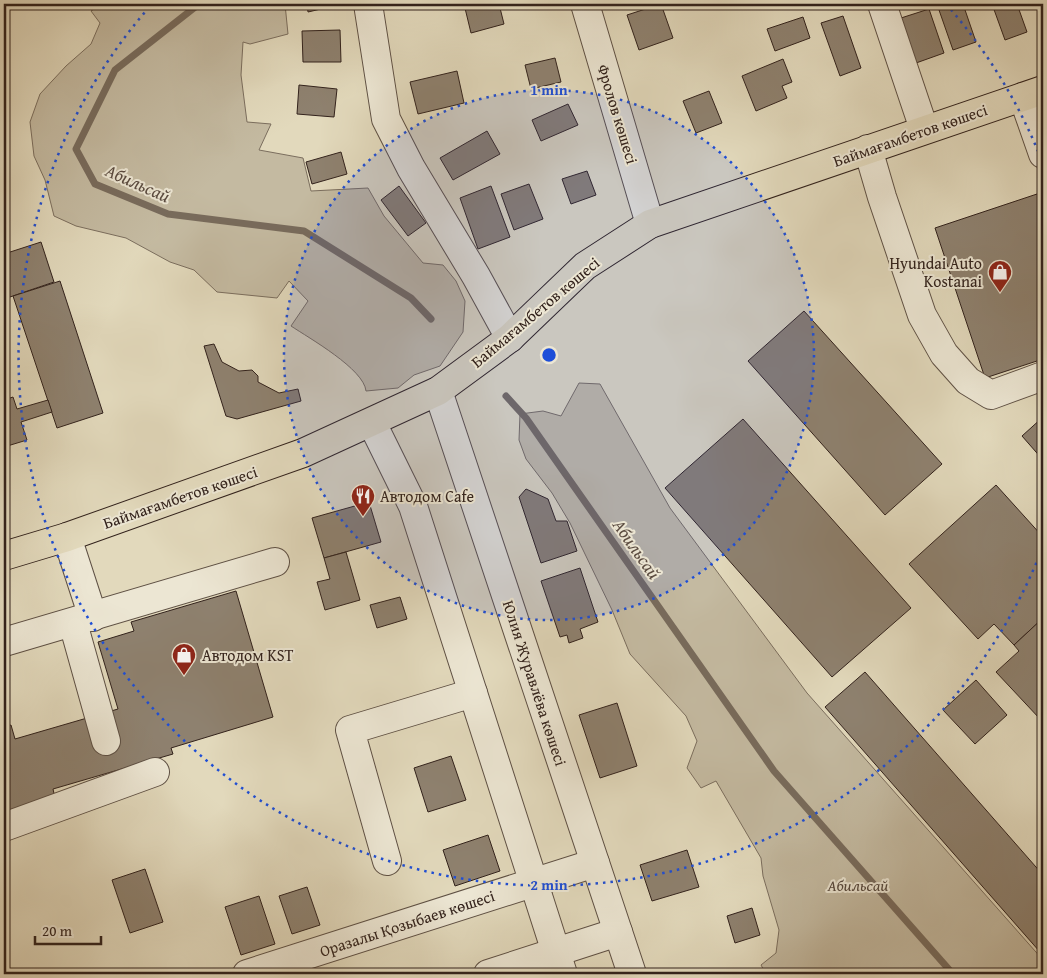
<svg xmlns="http://www.w3.org/2000/svg" width="1047" height="978" font-family="'Gentium Book Plus',serif">
<style>
.green{fill:#c4baa1;stroke:#7b6e5e}
.lines{fill:none;stroke-linecap:round;stroke-linejoin:round}
.stream{stroke:#786b5c;stroke-width:7}
.building{fill:#8e816f;stroke:#32221c}
.minor-casing{stroke:#5e5044;stroke-width:30}
.major-casing{stroke:#32221c;stroke-width:30}
.minor{stroke:#ece6d3;stroke-width:28}
.major{stroke:#e2d9bc;stroke-width:28}
.ring{fill:none;stroke:#1d4ed8;stroke-width:2.5;stroke-dasharray:2.5 5}
.labels{text-anchor:middle;dominant-baseline:central;stroke-width:4;stroke-linejoin:round;paint-order:stroke}
.street-label{font-size:16px;fill:#32221c;stroke:#ece6d3}
.poi-label{font-size:16px;fill:#32221c;stroke:#ece6d3;text-anchor:start}
.park-label{font-size:16px;font-style:italic;fill:#56483d;stroke:#ece6d3}
.water-label{font-size:18px;font-style:italic;fill:#5b4c41;stroke:#ece6d3}
.centre{fill:#1d4ed8;stroke:#ece6d3;stroke-width:2.5}
.ring-label{font-size:15px;text-anchor:middle;font-weight:bold;fill:#1d4ed8;stroke:#ece6d3;stroke-width:4;stroke-linejoin:round;paint-order:stroke}
</style>
<rect width="100%" height="100%" fill="#e2d9bc"/>
<filter id="stains"><feTurbulence type="fractalNoise" baseFrequency=".004" numOctaves="4"/><feColorMatrix values="0 0 0 0 .2 0 0 0 0 .09 0 0 0 0 .02 0 0 0 .5 -.17"/></filter>
<radialGradient id="worn" r=".72"><stop offset=".6" stop-color="#630" stop-opacity="0"/><stop offset="1" stop-color="#630" stop-opacity=".3"/></radialGradient>
<g class="green">
<path d="M102,4H285L288,34L250,44L243,42L241,75L247,122L271,124L259,150L303,158L311,191L368,188L384,216L423,263L443,265L456,281L465,301L463,332L440,366L414,375L398,388L366,391C364,369 309,338 291,326L308,301L289,281L277,298L217,292L194,270L170,262L126,238L76,226L54,216L45,180L34,156L30,122L40,94L66,66L91,44L100,23L91,11Z"/>
<path d="M579,383L600,384L670,508L807,693L1043,960V974H766L761,965L776,953L779,930L763,876L761,858L716,781L701,788L687,768L697,741L686,716L630,654L612,610L570,523L552,493L526,459L519,440L520,414L543,411L561,416Z"/>
</g>
<g class="lines">
<g class="stream">
<path d="M199,4L115,70L76,149L95,184L168,214L304,231L411,298L431,319"/>
<path d="M506,396L526,418L774,771L953,974"/>
</g>
</g>
<g class="building">
<path d="M307,4H342L308,12Z"/>
<path d="M464,4H499L504,24L471,33Z"/>
<path d="M661,4L673,38L639,50L627,15Z"/>
<path d="M957,4H963L976,42L953,50L939,10Z"/>
<path d="M992,4H1017L1027,32L1005,40Z"/>
<path d="M929,9L944,53L916,63L901,18Z"/>
<path d="M843,16L861,68L840,76L821,23Z"/>
<path d="M803,17L810,38L775,51L767,29Z"/>
<path d="M340,30L341,62H303L302,31Z"/>
<path d="M555,58L561,82L531,89L525,65Z"/>
<path d="M783,59L792,82L782,86L787,98L756,111L742,76Z"/>
<path d="M457,71L464,103L418,114L410,82Z"/>
<path d="M299,85L337,89L334,117L297,114Z"/>
<path d="M709,91L722,123L696,133L683,101Z"/>
<path d="M568,104L578,125L541,141L532,120Z"/>
<path d="M487,131L500,154L453,180L440,158Z"/>
<path d="M341,152L347,174L312,184L306,162Z"/>
<path d="M587,171L596,195L571,204L562,179Z"/>
<path d="M529,184L543,219L514,230L501,194Z"/>
<path d="M399,186L426,223L408,236L381,200Z"/>
<path d="M491,186L510,237L478,249L460,198Z"/>
<path d="M1043,192V359L985,378L935,228Z"/>
<path d="M41,242L54,282L4,299V254Z"/>
<path d="M60,281L103,413L57,428L13,296Z"/>
<path d="M804,311L942,464L885,515L748,361Z"/>
<path d="M214,344L222,362L239,371L252,370L258,376V382L279,393L298,389L301,401L237,419L226,416L204,346Z"/>
<path d="M13,397L17,409L48,400L52,412L21,422L27,440L4,447V400Z"/>
<path d="M1043,417V460L1022,436Z"/>
<path d="M743,419L911,608L832,677L665,488Z"/>
<path d="M996,485L1043,537V618L1014,645L994,624L978,639L909,564Z"/>
<path d="M526,489L548,499L556,521H567L577,551L541,563L519,497Z"/>
<path d="M369,502L381,542L324,558L312,518Z"/>
<path d="M346,552L360,600L325,610L317,582L330,579L324,558Z"/>
<path d="M580,568L598,622L580,629L583,638L569,643L567,635L560,637L541,581Z"/>
<path d="M236,591L273,717L171,748L173,754L53,789L55,798L4,812V727L11,725L15,739L118,709L98,642L134,631L131,622Z"/>
<path d="M400,597L407,619L377,628L370,605Z"/>
<path d="M1043,618V717L1040,719L996,672L1019,651L1014,645Z"/>
<path d="M865,672L1043,875V949L1040,952L825,707Z"/>
<path d="M976,680L1007,715L975,744L943,710Z"/>
<path d="M617,703L637,766L600,778L579,715Z"/>
<path d="M451,756L466,800L428,812L414,768Z"/>
<path d="M488,835L500,871L455,886L443,850Z"/>
<path d="M687,850L699,887L652,901L640,865Z"/>
<path d="M145,869L163,922L130,933L112,880Z"/>
<path d="M307,887L320,925L292,934L279,896Z"/>
<path d="M259,896L275,944L241,955L225,907Z"/>
<path d="M752,908L760,935L735,943L727,916Z"/>
</g>
<g class="lines">
<g class="minor-casing">
<g id="minor">
<path d="M368,4L386,119L411,168L476,276L510,338"/>
<path d="M585,4L650,224"/>
<path d="M882,4L924,129"/>
<path d="M1023,97L1043,154"/>
<path d="M868,149L882,197L922,315L944,354L968,381L991,395L1043,376"/>
<path d="M438,391L632,974"/>
<path d="M372,423L413,506L563,974"/>
<path d="M67,537L93,617"/>
<path d="M73,623L106,741"/>
<path d="M4,642L275,562"/>
<path d="M4,827L155,772"/>
<path d="M387,861L350,730L473,693"/>
<path d="M247,974L595,863"/>
<path d="M488,974L618,932"/>
</g>
</g>
<g class="major-casing">
<path id="major" d="M4,556L67,537L303,453L438,391L510,338L585,266L650,224L1043,90"/>
</g>
<use href="#minor" class="minor"/>
<use href="#major" class="major"/>
</g>
<circle cx="549" cy="355" r="265" fill="#1d4ed8" fill-opacity=".12"/>
<g class="ring">
<circle cx="549" cy="355" r="265"/>
<path d="M1042 549A530 530 0 1 1 152 4M946 4A530 530 0 0 1 1042 161"/>
</g>
<defs>
<g id="shop-pin" transform="scale(1.25)"><path d="M0 17L-7.5 6A9.5 9.5 0 1 1 7.5 6Z" fill="#8f2418" stroke="#ece6d3"/><path d="M-5-2.5h2.3a2.7 3.5 0 0 1 5.4 0H5L5.5 6h-11ZM-1.5-2.5h3a1.5 2.3 0 0 0-3 0Z" fill="#fff"/></g>
<g id="restaurant-pin" transform="scale(1.25)"><path d="M0 17L-7.5 6A9.5 9.5 0 1 1 7.5 6Z" fill="#8f2418" stroke="#ece6d3"/><path d="M-5-6h1v4h1v-4h1v4h1v-4h1v5L-1.5 .5V6h-2V.5L-5-1ZM5-6V6H3V1.5H1.5Q1.5-4 5-6Z" fill="#fff"/></g>
</defs>
<g fill-rule="evenodd">
<use href="#shop-pin" x="1000" y="272"/>
<use href="#restaurant-pin" x="363" y="496"/>
<use href="#shop-pin" x="184" y="655"/>
</g>
<g class="labels">
<g class="street-label">
<text transform="translate(618 114) rotate(73)">Фролов көшесі</text>
<text transform="translate(910 135) rotate(-19)">Баймағамбетов көшесі</text>
<text transform="translate(535 312) rotate(-40)">Баймағамбетов көшесі</text>
<text transform="translate(180 497) rotate(-19)">Баймағамбетов көшесі</text>
<text transform="translate(535 683) rotate(72)">Юлия Журавлёва көшесі</text>
<text transform="translate(407 923) rotate(-18)">Оразалы Қозыбаев көшесі</text>
</g>
<g class="poi-label">
<text x="982" y="263" text-anchor="end">Hyundai Auto<tspan x="982" dy="18">Kostanai</tspan></text>
<text x="380" y="496">Автодом Cafe</text>
<text x="202" y="655">Автодом KST</text>
</g>
<g class="park-label">
<text x="858" y="885">Абильсай</text>
</g>
<g class="water-label">
<text transform="translate(138 183) rotate(24)">Абильсай</text>
<text transform="translate(637 549) rotate(55)">Абильсай</text>
</g>
</g>
<circle cx="549" cy="355" r="8" class="centre"/>
<g class="ring-label">
<text x="549" y="95">1 min</text>
<text x="549" y="890">2 min</text>
</g>
<rect width="1047" height="978" fill="none" stroke="#e2d9bc" stroke-width="20"/>
<rect x="5" y="5" width="1037" height="968" fill="none" stroke="#32221c" stroke-width="2.5"/>
<rect x="10" y="10" width="1027" height="958" fill="none" stroke="#32221c"/>
<path d="M35 936v8h66v-8" fill="none" stroke="#32221c" stroke-width="2.5"/>
<text x="42" y="936" font-size="15" fill="#32221c" stroke="#ece6d3" stroke-width="4" paint-order="stroke">20 m</text>
<rect width="100%" height="100%" filter="url(#stains)"/>
<rect width="100%" height="100%" fill="url(#worn)"/>
</svg>
